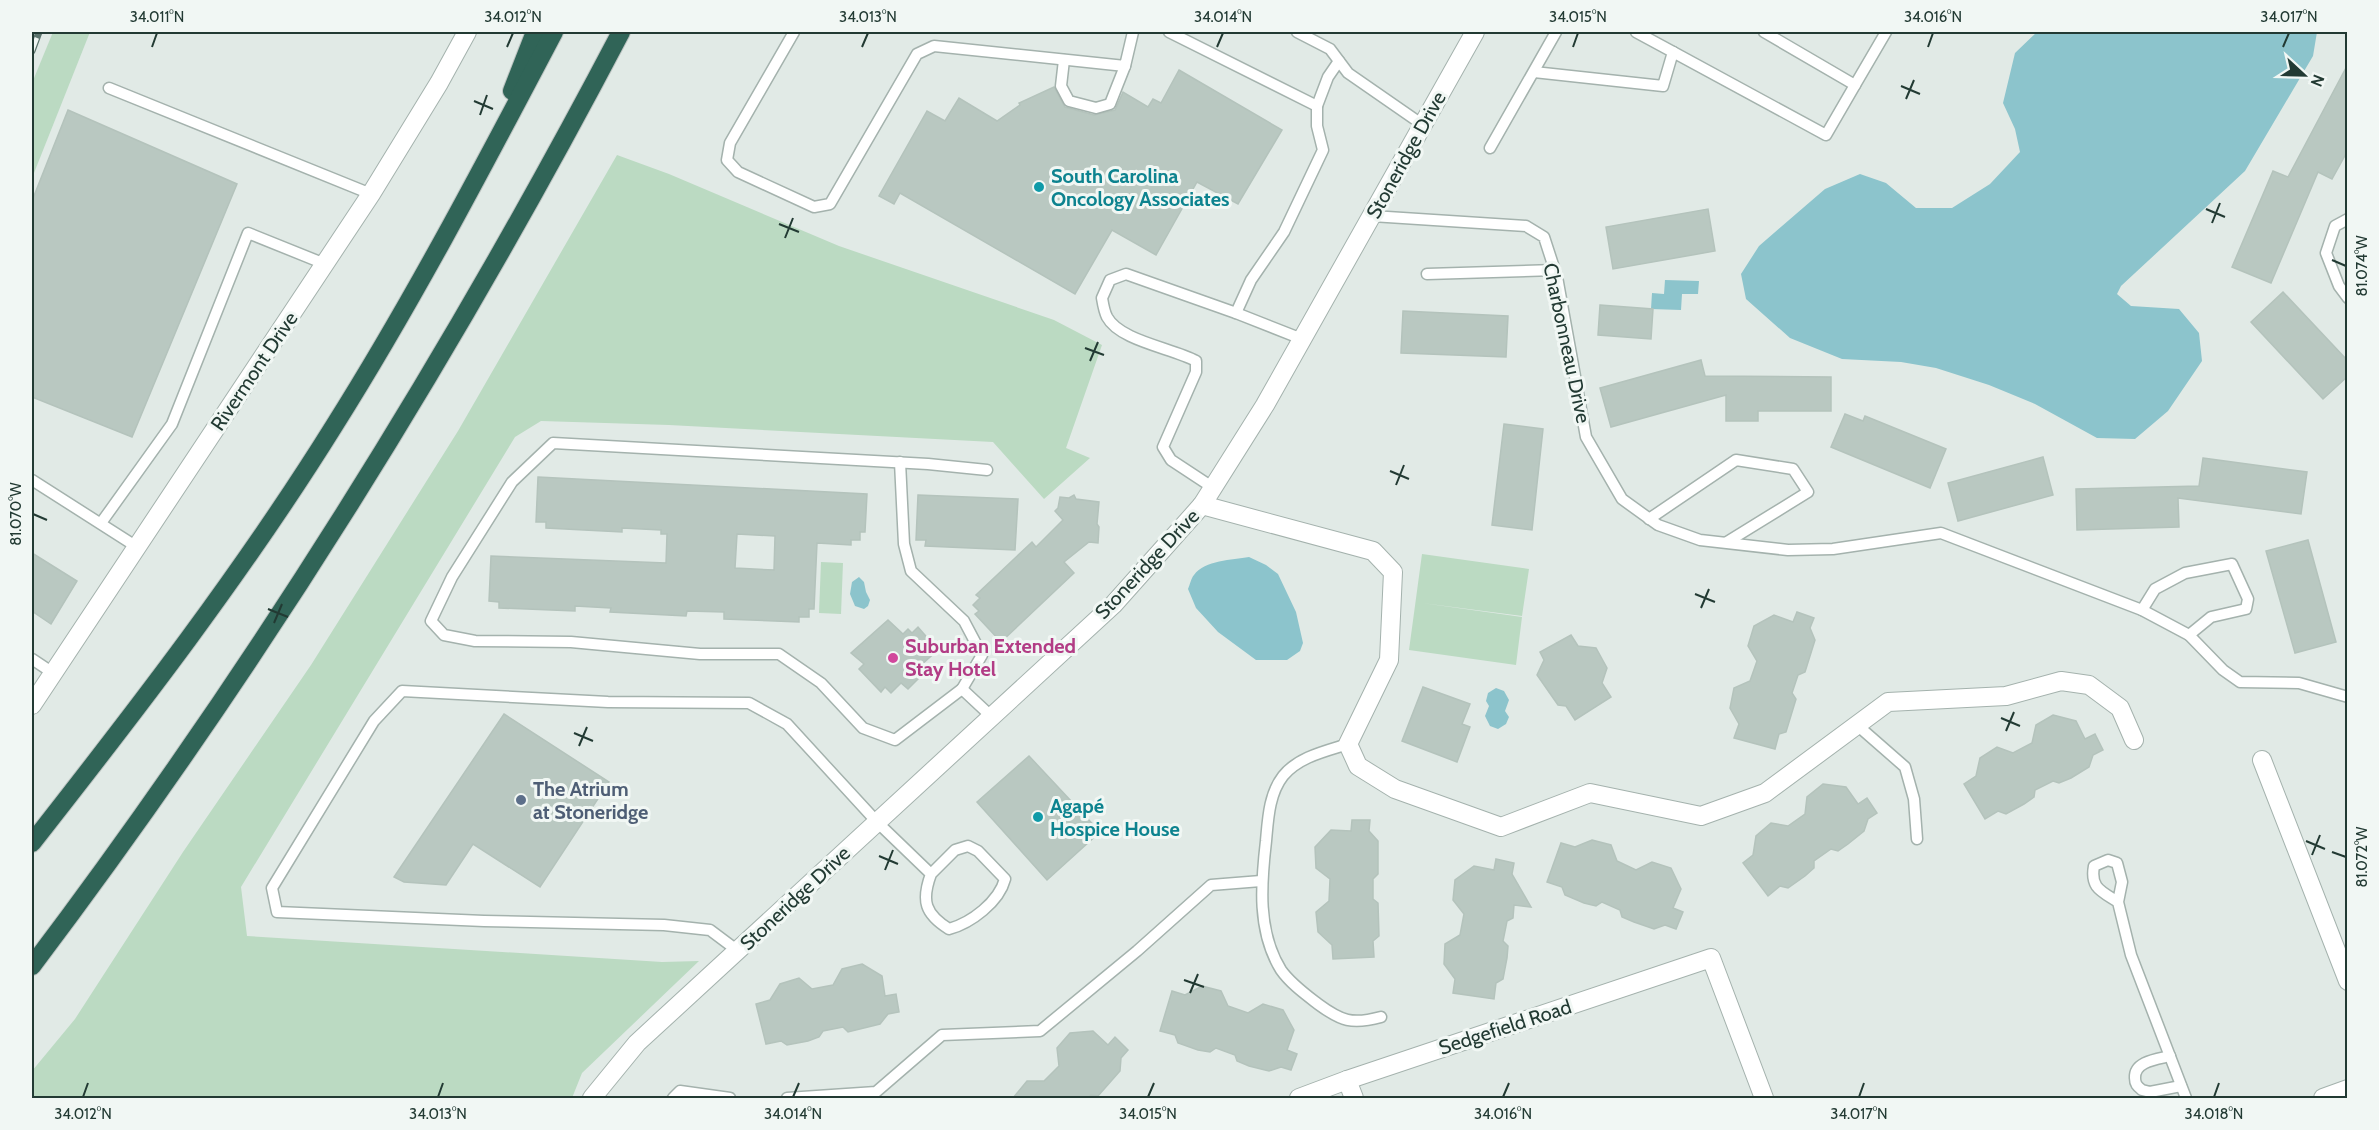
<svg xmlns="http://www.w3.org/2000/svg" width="2379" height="1130" font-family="Cabin,sans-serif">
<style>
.green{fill:#bbdac2}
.water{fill:#8cc4cc}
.building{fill:#b9c8c1;stroke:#b4c3bc;stroke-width:1.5;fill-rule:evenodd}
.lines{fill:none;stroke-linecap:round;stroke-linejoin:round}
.service-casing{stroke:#a4b2ad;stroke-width:13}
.minor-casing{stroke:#a4b2ad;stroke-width:20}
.tertiary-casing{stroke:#a4b2ad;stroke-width:20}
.motorway-casing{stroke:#bdc4c2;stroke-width:20}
.service{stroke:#fff;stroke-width:10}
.minor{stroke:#fff;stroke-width:18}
.tertiary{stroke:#fff;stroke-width:18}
.motorway{stroke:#306457;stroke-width:18}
.rail-casing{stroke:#5d756e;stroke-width:7}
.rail{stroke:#f1f7f4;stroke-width:4.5;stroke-dasharray:14;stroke-linecap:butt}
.ticks{fill:none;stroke:#223a33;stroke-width:2}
.culture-dot{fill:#0f9aa8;stroke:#f1f7f4;stroke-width:2}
.hotel-dot{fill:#d1479c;stroke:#f1f7f4;stroke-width:2}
.service-dot{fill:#5c6f8a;stroke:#f1f7f4;stroke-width:2}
.labels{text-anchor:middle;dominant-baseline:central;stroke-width:6;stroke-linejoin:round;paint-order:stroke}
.street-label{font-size:20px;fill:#223a33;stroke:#f1f7f4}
.culture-label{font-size:20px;font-weight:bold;fill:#0d838f;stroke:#f1f7f4;text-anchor:start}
.hotel-label{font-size:20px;font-weight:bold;fill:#b23c85;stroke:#f1f7f4;text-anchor:start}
.service-label{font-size:20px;font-weight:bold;fill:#4e5e75;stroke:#f1f7f4;text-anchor:start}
.neatline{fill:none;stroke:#223a33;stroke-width:2}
.ticks-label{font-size:15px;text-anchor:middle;fill:#223a33}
</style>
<rect width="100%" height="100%" fill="#e1eae6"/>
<g class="green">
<path d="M53,32H90L32,178V83Z"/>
<path d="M617,155L669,174L839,246L1054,320L1102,345L1066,448L1090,458L1044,499L993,442L669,425L541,421L515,437L241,887L247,936L662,962L699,961L582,1073L572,1098H32V1071L75,1019L183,852L311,665L458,431Z"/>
<path d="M1422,554L1529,569L1522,616L1422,603L1522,617L1516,665L1409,650Z"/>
<path d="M821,562L843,563L841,614L819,613Z"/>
</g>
<g class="water">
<path d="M2037,32H2317L2313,56L2245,171L2121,286L2117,294L2131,306L2179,309L2199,333L2202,361L2168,411L2135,439L2097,438L2035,404L1989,385L1936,368L1901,362L1842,359L1790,338L1746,299L1741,274L1759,246L1825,189L1860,174L1886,183L1916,208H1952L1990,184L2020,152L2015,129L2003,103L2015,53Z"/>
<path d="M1665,280L1699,281L1698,294H1682L1681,310L1651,309L1652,293L1664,294Z"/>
<path d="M1249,557L1266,565L1278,574L1296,612L1303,643L1300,651L1287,660H1256L1218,632L1196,608L1188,589C1190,585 1191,578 1194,575C1205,560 1232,560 1249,557Z"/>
<path d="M859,577L864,582L866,592L870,600L868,606L864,609L855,606L850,594L852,582Z"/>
<path d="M1496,688L1504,691L1509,700L1505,711L1509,717L1506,724L1498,729L1490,726L1485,716L1489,706L1486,701L1488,693Z"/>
</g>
<g class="building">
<path d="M2348,64V150L2332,179L2318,172L2271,283L2232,267L2273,171L2288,177Z"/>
<path d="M1179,70L1282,130L1238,204L1197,182L1156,255L1112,230L1075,294L900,193L894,204L879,196L927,111L945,121L959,98L997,121L1020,105L1019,103L1054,87L1065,107L1094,115L1115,110L1123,92L1148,107L1153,99L1161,103Z"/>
<path d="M68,110L237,184L132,437L32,397V201Z"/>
<path d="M1708,209L1715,251L1613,269L1606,227Z"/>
<path d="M2283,292L2348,361V376L2323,399L2251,322Z"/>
<path d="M1600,305L1653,309L1651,339L1598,335Z"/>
<path d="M1403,311L1508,316L1506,357L1401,353Z"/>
<path d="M1701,360L1705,376L1831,377V411H1758V421H1726V395L1611,427L1600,388Z"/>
<path d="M1845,414L1863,421L1865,416L1946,449L1930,488L1831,447Z"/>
<path d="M1504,424L1543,429L1532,530L1492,525Z"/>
<path d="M2043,457L2053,495L1958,521L1948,483Z"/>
<path d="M2203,458L2307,472L2301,514L2178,498L2179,527L2077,530L2076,489L2199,486Z"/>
<path d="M538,477L867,494L865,532H860V540H851V545L817,543L814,609H809V617H799V622L724,619V612L687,611L686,616L610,612L611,608L575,606V611L499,608V602L489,601L491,556L666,563L667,534H661V530L622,528V532L546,528V522H536ZM737,534L775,536L774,570L735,568Z"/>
<path d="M918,495L1018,499L1015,550L925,546L926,540H916Z"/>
<path d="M1074,495L1076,499L1099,502L1097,524L1099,527L1098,543L1089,542L1064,562L1074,573L1001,642L975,614L979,611L973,605L980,598L976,595L1032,542L1036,547L1063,520L1055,511L1058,508L1060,497L1069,498Z"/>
<path d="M2308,540L2336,642L2295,653L2266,551Z"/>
<path d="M32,553L77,581L51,624L32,611Z"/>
<path d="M1797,612L1814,618L1810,628L1815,640L1805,672L1798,675L1792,693L1796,699L1786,732L1779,734L1775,749L1734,738L1739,724L1730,708L1734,688L1750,681L1757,661L1748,646L1754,626L1774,615L1793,622Z"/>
<path d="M888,620L903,634L908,629L912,633L918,627L938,650L920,666L925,672L908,689L901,683L891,693L885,687L881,692L859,669L864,664L851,653Z"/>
<path d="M1571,635L1578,646L1596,648L1607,668L1602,683L1611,697L1575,720L1566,706L1558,705L1537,675L1544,660L1540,652Z"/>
<path d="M1423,687L1470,704L1462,724L1470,727L1457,762L1402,741Z"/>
<path d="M504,714L609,782L540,887L473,844L446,885L404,882L394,877Z"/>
<path d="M2053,715L2076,721L2085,739L2095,734L2103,750L2093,755L2089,767L2071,778L2059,783L2053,781L2035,790L2034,797L2024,804L2006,814L1998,811L1985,819L1964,784L1976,776L1980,758L1997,747L2013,753L2032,743L2036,725Z"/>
<path d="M1029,756L1100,832L1047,880L977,802Z"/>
<path d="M1823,784L1846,787L1858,804L1867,798L1877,813L1868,819L1864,831L1848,844L1838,851L1831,849L1814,861V868L1805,876L1788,888L1780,886L1768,896L1743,863L1753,855L1756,836L1771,823L1788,826L1805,814L1807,797Z"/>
<path d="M1352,820H1370L1369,831L1378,841V874L1373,879V899L1378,903L1379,936L1373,941L1374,957L1333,959L1332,945L1318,932L1316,912L1329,901L1330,879L1316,868L1315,847L1331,830L1351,831Z"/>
<path d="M1592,840L1611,845L1617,861L1636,870L1652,862L1671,868L1681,889L1673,908L1683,912L1676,929L1665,925L1654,929L1634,922L1622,917L1620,910L1602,902L1596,906L1584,903L1565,895L1562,887L1547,882L1561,843L1575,847Z"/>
<path d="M1496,859L1514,863L1512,874L1531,907L1514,905L1513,918L1507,921L1503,941L1508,946L1507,958L1503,979L1496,983L1494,999L1453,993L1455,979L1444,964L1445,944L1460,935L1464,914L1453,900L1455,880L1474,866L1494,870Z"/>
<path d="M862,964L882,976L885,996L896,994L899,1012L888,1014L880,1024L848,1032L843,1027L823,1031L819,1037L808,1041L787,1045L781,1041L766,1044L756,1004L770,1000L780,984L799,978L812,989L833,985L842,969Z"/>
<path d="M1202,986L1221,991L1228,1006L1248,1013L1263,1004L1283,1010L1294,1030L1287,1050L1297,1054L1291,1070L1281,1067L1269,1071L1249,1066L1237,1061L1235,1055L1216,1048L1210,1052L1198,1050L1178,1043L1175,1035L1160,1031L1172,991L1185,995Z"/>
<path d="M1093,1031L1108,1045L1115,1037L1128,1050L1121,1058L1120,1071L1098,1096L1091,1095L1088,1098H1013L1027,1081H1044L1059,1066L1057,1048L1070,1033Z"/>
</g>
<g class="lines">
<g class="service-casing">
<g id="service">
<path d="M794,32L730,143L727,160L738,172L814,207L830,204L917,54L934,46L1125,66L1133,32"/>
<path d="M1169,32L1317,106"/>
<path d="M1297,32L1330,49L1348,73L1423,125"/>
<path d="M1764,32L1855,85L1886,32"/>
<path d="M1673,52L1826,135L1855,85"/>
<path d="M1064,60L1061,86L1069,101L1096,108L1110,104L1125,66"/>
<path d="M1534,72L1663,86L1673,52L1636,32"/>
<path d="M109,88L371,194"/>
<path d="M1490,148L1556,32"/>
<path d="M1372,216L1526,226L1544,237L1557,277L1586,437L1622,499L1658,525L1700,540L1788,550L1833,549L1941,533L2142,610L2189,635L2223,670L2240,682L2299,683L2348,697"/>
<path d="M2348,219L2335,226L2326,253L2339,286L2348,298"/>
<path d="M1427,274L1555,270"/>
<path d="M1236,313L1251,280L1284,232L1323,150L1317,126V106L1328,77L1339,61"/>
<path d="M900,462L904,544L911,571L964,621L982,655L962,689"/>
<path d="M987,470L928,464L553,443L512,482L452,577L431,621L444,635L475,641L571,642L700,654H779L821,683L863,728L895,740L962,689L992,717"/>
<path d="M32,480L137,547"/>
<path d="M1212,487L1171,460L1163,447L1196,372V361C1172,348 1120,341 1107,317C1104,311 1103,304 1102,298L1110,280L1126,274L1236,313L1302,339"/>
<path d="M1649,519L1736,460L1793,469L1808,492L1727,542"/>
<path d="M101,523L172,424L248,233L325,264"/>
<path d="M2142,610L2155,589L2185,573L2232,564L2248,599L2246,609L2211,617L2189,635"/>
<path d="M32,659L53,673"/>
<path d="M1857,725L1905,767L1914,799L1917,839"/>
<path d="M1348,744C1326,751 1298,757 1283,776C1269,794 1268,819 1266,841C1261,884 1257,931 1281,970C1290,983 1305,994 1318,1004C1341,1021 1352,1025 1381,1017"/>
<path d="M2118,902C2101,891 2090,888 2094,866L2108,860L2117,863L2122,882L2118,902L2131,955L2186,1098"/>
<path d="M738,951L710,930L664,925L484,921L277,912L272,888L374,721L402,691L608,702L749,703L787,724L877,822L931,874C921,901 925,914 949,929C971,923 999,902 1005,879L978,851L968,846L955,850L931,874"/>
<path d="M2170,1056C2158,1059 2134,1061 2135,1078C2135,1084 2137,1086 2142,1090L2150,1092L2181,1086"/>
<path d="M673,1098L680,1091L730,1098"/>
<path d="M787,1098L876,1092L942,1035L1040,1031L1137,951L1211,885L1261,881"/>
</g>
</g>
<g class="minor-casing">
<g id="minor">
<path d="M1202,505L1373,551L1393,572L1389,660L1348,744L1358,766L1395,789L1501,827L1590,793L1701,816L1765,793L1888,702L2006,696L2061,681L2089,685L2120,708L2134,740"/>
<path d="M32,705L371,194L439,83L467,32"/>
<path d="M2262,760L2348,981"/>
<path d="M1347,1080L1354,1098"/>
<path d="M1299,1098L1347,1080L1711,958L1764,1098"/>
</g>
</g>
<g class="tertiary-casing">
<g id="tertiary">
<path d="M592,1098L637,1043L1113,605L1202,505L1265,405L1475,32"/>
<path d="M2323,1098L2348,1089"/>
</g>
</g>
<g class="motorway-casing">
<g id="motorway">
<path d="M512,91L535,32"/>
<path d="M32,843C138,708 243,572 334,426C414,299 484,165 554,32"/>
<path d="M32,966C254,672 450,358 621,32"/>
</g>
</g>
<use href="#service" class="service"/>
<use href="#minor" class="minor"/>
<use href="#tertiary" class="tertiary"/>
<use href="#motorway" class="motorway"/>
<g class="rail-casing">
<path id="rail" d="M32,51L39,32"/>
</g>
<use href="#rail" class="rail"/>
</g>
<path class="ticks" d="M152,47L157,33M507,47L513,33M862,47L868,33M1217,47L1223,33M1573,47L1578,33M1928,47L1933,33M2283,47L2289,33M1901,86L1920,94M1906,99L1914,80M474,101L493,109M480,115L487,95M2206,209L2225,217M2212,223L2220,203M779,224L799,232M785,238L793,218M2332,260L2346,266M1085,348L1104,355M1090,361L1098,342M1390,471L1409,479M1396,485L1404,465M33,514L47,520M1695,594L1715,602M1701,608L1709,589M268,609L288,617M274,623L282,604M2001,718L2020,726M2006,731L2014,712M574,733L593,741M579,746L587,727M2306,841L2325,849M2332,852L2346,857M2312,855L2320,835M879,856L898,864M885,870L893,850M1184,980L1204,987M1190,993L1198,974M83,1097L88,1083M438,1097L443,1083M793,1097L799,1083M1148,1097L1154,1083M1503,1097L1509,1083M1859,1097L1864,1083M2214,1097L2219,1083"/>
<g class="culture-dot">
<circle cx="1039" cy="187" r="6"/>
<circle cx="1038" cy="817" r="6"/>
</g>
<circle class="hotel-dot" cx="893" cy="658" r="6"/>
<circle class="service-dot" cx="521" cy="800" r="6"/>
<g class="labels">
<g class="street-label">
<text transform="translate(1406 155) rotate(-61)">Stoneridge Drive</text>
<text transform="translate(1567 343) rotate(78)">Charbonneau Drive</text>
<text transform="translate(254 371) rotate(-56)">Rivermont Drive</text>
<text transform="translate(1147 564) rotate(-47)">Stoneridge Drive</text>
<text transform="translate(795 898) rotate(-43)">Stoneridge Drive</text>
<text transform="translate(1505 1027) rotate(-18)">Sedgefield Road</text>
</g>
<g class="culture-label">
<text x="1051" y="176">South Carolina<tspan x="1051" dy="23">Oncology Associates</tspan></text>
<text x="1050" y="806">Agapé<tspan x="1050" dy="23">Hospice House</tspan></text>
</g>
<g class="hotel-label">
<text x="905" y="646">Suburban Extended<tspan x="905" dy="23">Stay Hotel</tspan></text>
</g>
<g class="service-label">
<text x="533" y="789">The Atrium<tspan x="533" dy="23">at Stoneridge</tspan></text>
</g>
</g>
<rect width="2379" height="1130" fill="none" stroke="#f1f7f4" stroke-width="66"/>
<g transform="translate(2304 75) rotate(112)" stroke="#f1f7f4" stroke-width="4.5" paint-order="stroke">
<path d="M0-4.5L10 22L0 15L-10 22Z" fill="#223a33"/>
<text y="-9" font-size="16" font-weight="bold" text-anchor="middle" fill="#223a33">N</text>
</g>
<rect x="33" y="33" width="2313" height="1064" class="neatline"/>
<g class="ticks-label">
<text x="157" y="22">34.011°N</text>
<text x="513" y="22">34.012°N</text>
<text x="868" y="22">34.013°N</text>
<text x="1223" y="22">34.014°N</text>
<text x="1578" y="22">34.015°N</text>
<text x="1933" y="22">34.016°N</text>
<text x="2289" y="22">34.017°N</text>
<text transform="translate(2362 266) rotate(-90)" y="5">81.074°W</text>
<text transform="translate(16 514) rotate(-90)" y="5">81.070°W</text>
<text transform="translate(2362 857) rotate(-90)" y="5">81.072°W</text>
<text x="83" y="1119">34.012°N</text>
<text x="438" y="1119">34.013°N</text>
<text x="793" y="1119">34.014°N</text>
<text x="1148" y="1119">34.015°N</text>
<text x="1503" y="1119">34.016°N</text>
<text x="1859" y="1119">34.017°N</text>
<text x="2214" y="1119">34.018°N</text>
</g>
</svg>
